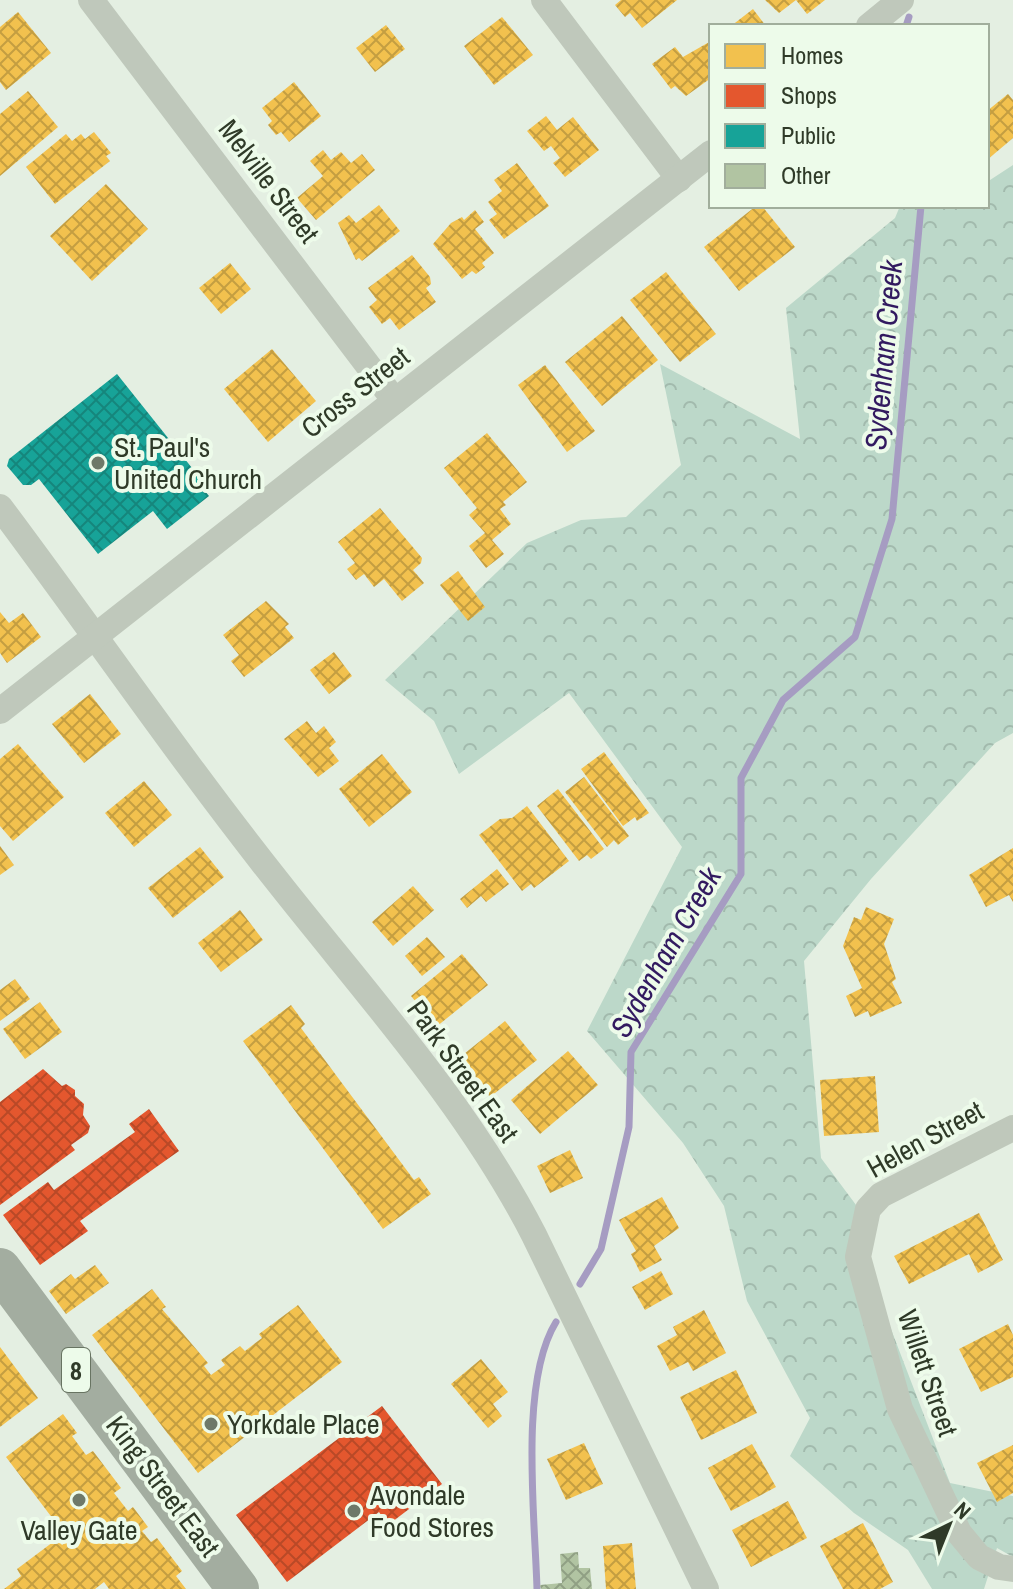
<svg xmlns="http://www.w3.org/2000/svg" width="1013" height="1589" font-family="'Archivo Narrow',sans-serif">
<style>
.forest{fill:url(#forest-crowns)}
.homes{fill:url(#homes-cross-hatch)}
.shops{fill:url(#shops-cross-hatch)}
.public{fill:url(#public-cross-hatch)}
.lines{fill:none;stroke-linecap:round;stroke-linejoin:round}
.stream{stroke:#a69cc2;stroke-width:7}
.building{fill:url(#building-cross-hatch)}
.minor{stroke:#bfc8bb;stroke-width:26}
.primary{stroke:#a3ada0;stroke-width:42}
.poi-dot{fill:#6e7969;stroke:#edfbea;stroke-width:3}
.labels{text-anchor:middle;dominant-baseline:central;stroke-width:8;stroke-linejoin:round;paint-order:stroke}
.shield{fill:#edfbea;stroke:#687462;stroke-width:2}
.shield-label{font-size:26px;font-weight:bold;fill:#2f3a28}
.street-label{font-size:28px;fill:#2f3a28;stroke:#edfbea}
.poi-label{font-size:28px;fill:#2f3a28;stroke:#edfbea;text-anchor:start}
.water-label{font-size:30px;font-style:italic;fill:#321a60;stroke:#edfbea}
</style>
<defs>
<pattern id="forest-crowns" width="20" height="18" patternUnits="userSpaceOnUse" patternTransform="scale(2)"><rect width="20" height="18" fill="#bcd8c9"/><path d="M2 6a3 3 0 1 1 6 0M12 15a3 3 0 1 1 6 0" fill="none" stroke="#a2baad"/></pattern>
<pattern id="homes-cross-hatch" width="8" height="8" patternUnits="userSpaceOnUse" patternTransform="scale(2)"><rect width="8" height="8" fill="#f2c14e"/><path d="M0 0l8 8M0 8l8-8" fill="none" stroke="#c49e41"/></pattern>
<pattern id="shops-cross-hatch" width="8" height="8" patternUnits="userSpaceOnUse" patternTransform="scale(2)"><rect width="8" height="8" fill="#e4572e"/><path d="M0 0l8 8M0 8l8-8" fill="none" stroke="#b94927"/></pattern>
<pattern id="public-cross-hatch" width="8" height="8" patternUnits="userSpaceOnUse" patternTransform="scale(2)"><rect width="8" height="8" fill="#17a398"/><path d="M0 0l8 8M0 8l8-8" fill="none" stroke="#15867c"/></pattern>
<pattern id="building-cross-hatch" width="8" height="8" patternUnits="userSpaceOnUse" patternTransform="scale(2)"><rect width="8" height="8" fill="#b1c4a2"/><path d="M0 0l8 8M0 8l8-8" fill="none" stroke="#90a084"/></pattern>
</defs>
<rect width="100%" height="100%" fill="#e4efe2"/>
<path class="forest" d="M1013,165V733L995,743L871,879L804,961L821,1158L865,1217L866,1264L950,1483L1013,1496V1557L997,1548L984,1589H932L908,1550L854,1513L790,1456L810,1418L747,1301L724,1206L683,1143L587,1031L682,847L569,693L459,774L434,721L385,680L527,543L581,520L626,517L681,465L660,364L800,439L786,308L895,218L900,206H987V182Z"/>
<g class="homes">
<path d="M621,0H677L642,28L630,13L625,17L615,5Z"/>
<path d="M765,0H796L779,13Z"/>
<path d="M796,0H825L807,14Z"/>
<path d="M753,9L766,26H731Z"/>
<path d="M18,12L51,53L6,90L0,82V27Z"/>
<path d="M502,17L533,55L494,85L464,46Z"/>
<path d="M386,25L405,49L375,72L356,48Z"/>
<path d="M711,41V78L686,96L675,86L671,89L652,64L675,47L683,57Z"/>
<path d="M294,82L321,116L289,142L281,132L276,135L268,125L272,121L262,108Z"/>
<path d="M28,91L58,127L0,176V114Z"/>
<path d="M1008,94L1013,100V138L987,160V111Z"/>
<path d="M546,116L557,130L573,117L599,150L565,177L553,163L560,158L551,146L544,151L527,131Z"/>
<path d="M94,132L111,153L106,156L110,161L55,204L26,167L66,134L72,141L81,134L85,139Z"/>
<path d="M323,150L331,160L341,152L351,163L362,154L375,170L316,220L297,198L323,176L310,161Z"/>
<path d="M517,163L549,206L504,239L489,220L497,214L488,202L502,191L494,180Z"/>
<path d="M106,184L148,229L92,281L50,236Z"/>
<path d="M379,205L400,231L362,261L359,258L356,260L338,223L349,215L356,223Z"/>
<path d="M756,206H762L795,247L739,291L704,247Z"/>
<path d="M475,210L484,222L475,229L494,253L482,263L485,267L476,274L472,271L462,279L433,244L451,223L462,217L464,220Z"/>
<path d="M412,255L430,277L431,284L426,288L436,302L399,330L390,318L382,324L369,307L377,300L368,288Z"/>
<path d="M230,263L251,289L221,314L199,288Z"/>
<path d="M666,272L716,334L680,362L630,300Z"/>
<path d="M622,316L658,360L602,406L565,362Z"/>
<path d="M272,349L316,401L268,442L224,389Z"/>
<path d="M545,365L595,431L567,452L518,385Z"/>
<path d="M487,433L527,482L503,502L506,505L500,509L511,524L492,540L504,554L486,568L469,546L485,533L469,515L477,508L444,468Z"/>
<path d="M380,508L422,558L421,563L413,570L424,583L402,601L384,579L374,587L364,574L356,580L347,569L355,563L338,542Z"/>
<path d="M458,571L485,607L468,621L440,585Z"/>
<path d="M266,601L289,624L285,627L294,638L244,677L231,661L239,655L223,635Z"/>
<path d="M0,612L9,623L23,613L41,637L7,663L0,653Z"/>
<path d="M334,652L352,676L329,694L310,670Z"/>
<path d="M90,694L121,734L84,763L52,724Z"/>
<path d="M307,721L316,733L324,726L336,742L329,748L339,761L318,777L284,739Z"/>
<path d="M18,744L64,797L13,841L0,826V759Z"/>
<path d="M604,752L649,813L637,821L635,817L623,826L581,769Z"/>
<path d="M382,754L412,792L369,827L339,789Z"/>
<path d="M584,777L629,836L618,845L614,840L607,847L565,792Z"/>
<path d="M144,781L172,815L134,847L105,813Z"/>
<path d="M558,789L604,849L591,859L587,855L579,861L537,806Z"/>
<path d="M527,806L569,861L534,888L531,884L522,891L479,835L500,819L512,818Z"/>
<path d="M0,846L14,865L0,875Z"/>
<path d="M200,847L224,877L173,918L148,888Z"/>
<path d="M1013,848V902L1009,895L986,907L969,875Z"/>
<path d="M497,869L509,884L486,902L481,896L467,908L460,899Z"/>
<path d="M413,886L434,910L393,946L372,922Z"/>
<path d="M866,907L894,919L884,944L896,979L892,982L902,1003L870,1017L868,1011L855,1017L846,996L862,988L843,946L854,917L861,920Z"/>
<path d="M240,910L263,940L221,972L198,943Z"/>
<path d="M427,937L445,957L422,976L405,956Z"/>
<path d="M462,954L488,985L436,1027L411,996Z"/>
<path d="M15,979L30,999L0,1021V990Z"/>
<path d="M40,1002L62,1032L25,1059L3,1029Z"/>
<path d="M291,1005L305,1024L301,1028L414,1180L419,1177L431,1194L383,1229L243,1041Z"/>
<path d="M505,1021L537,1060L490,1097L459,1058Z"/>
<path d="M568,1051L598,1085L540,1134L511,1100Z"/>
<path d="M875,1076L879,1132L824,1136L820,1080Z"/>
<path d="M570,1150L583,1178L550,1193L537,1166Z"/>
<path d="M662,1197L679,1228L654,1246L662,1260L640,1272L631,1254L636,1251L619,1220Z"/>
<path d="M979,1213L1003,1260L978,1273L969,1254L909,1284L894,1256Z"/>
<path d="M95,1265L109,1283L66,1314L49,1291L71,1274L75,1279Z"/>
<path d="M661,1271L673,1294L645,1310L632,1287Z"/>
<path d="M152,1289L166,1307L162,1309L208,1363L204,1366L211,1375L225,1365L221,1360L240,1346L245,1351L262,1338L259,1334L298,1305L342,1362L198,1473L92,1335Z"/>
<path d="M704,1310L726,1353L693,1371L688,1362L670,1371L657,1346L677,1335L673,1327Z"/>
<path d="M1008,1324L1013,1335V1377L981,1392L959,1349Z"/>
<path d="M0,1347L38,1398L0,1427Z"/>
<path d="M481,1359L508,1392L493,1404L502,1416L488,1428L451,1384Z"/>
<path d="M736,1370L757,1413L701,1440L680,1397Z"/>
<path d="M63,1414L77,1433L72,1436L86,1455L93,1451L121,1488L114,1493L128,1511L133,1507L148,1527L142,1531L151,1542L157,1538L182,1571L176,1576L186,1589H109L104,1582L95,1589H4L21,1576L17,1569L57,1539L62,1545L69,1540L6,1457Z"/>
<path d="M584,1443L603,1484L566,1500L547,1459Z"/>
<path d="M752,1444L776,1487L731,1511L708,1468Z"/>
<path d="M1013,1445V1493L997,1502L977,1463Z"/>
<path d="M788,1501L807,1538L751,1567L732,1530Z"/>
<path d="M863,1523L893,1582L880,1589H843L820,1546Z"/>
<path d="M632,1543L636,1589H606L603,1546Z"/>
</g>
<g class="shops">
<path d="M43,1069L62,1086L66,1084L75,1090V1096L84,1104L83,1115L90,1126L88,1133L71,1145L75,1150L0,1205V1102Z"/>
<path d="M149,1109L179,1151L80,1221L88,1231L40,1265L3,1215L48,1182L54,1190L135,1132L129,1124Z"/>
<path d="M382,1406L442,1484L388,1525L379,1512L287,1582L236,1515Z"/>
</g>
<path class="public" d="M117,374L200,478L197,481L209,496L167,529L153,511L98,554L39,479L31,485H23L7,466L9,459Z"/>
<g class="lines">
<g class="stream">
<path d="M906,26L909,17"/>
<path d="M580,1284L601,1249L629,1127L631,1052L741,874V778L783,700L855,637L892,519L921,206"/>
<path d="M537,1589C535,1517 519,1382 556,1322"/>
</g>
</g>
<path class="building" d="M578,1552L579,1568H590L592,1589H541L540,1585L562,1583L560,1554Z"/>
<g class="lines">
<g class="minor">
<path d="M91,0L395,401"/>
<path d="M544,0L679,179"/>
<path d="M869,26L901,0"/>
<path d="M0,507C93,631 181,760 278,882C367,995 468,1106 534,1235L706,1589"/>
<path d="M0,711L711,153"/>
<path d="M1013,1128L881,1195L868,1209L858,1257L900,1409L959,1533L979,1557L999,1567L1013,1569"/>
</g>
<path class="primary" d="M0,1269L238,1589"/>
</g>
<g class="poi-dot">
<circle cx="98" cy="463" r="8"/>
<circle cx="211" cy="1424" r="8"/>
<circle cx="79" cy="1500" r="8"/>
<circle cx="354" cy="1511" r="8"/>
</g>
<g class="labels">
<rect class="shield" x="62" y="1348" width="28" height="44" rx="6"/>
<g class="shield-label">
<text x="76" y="1370">8</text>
</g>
<g class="street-label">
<text transform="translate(269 181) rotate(53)">Melville Street</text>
<text transform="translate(355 392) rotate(-38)">Cross Street</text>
<text transform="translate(463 1071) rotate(54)">Park Street East</text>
<text transform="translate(925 1139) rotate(-29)">Helen Street</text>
<text transform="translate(928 1373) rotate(71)">Willett Street</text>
<text transform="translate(163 1486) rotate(53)">King Street East</text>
</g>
<g class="poi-label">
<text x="114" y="447">St. Paul's<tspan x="114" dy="32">United Church</tspan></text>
<text x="227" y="1424">Yorkdale Place</text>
<text x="370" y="1495">Avondale<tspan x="370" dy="32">Food Stores</tspan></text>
<text x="79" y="1530" text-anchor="middle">Valley Gate</text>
</g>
<g class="water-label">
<text transform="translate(883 355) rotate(-85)">Sydenham Creek</text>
<text transform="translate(665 952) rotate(-60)">Sydenham Creek</text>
</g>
</g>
<rect x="709" y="24" width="280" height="184" fill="#edfbea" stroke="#a1ae9c" stroke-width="2"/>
<rect x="725" y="44" width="40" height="24" fill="#f2c14e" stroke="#a1ae9c" stroke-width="2"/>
<text x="781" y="64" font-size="24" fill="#2f3a28">Homes</text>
<rect x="725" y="84" width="40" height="24" fill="#e4572e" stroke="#a1ae9c" stroke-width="2"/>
<text x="781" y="104" font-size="24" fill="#2f3a28">Shops</text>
<rect x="725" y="124" width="40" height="24" fill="#17a398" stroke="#a1ae9c" stroke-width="2"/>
<text x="781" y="144" font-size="24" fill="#2f3a28">Public</text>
<rect x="725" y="164" width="40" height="24" fill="#b1c4a2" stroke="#a1ae9c" stroke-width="2"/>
<text x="781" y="184" font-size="24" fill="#2f3a28">Other</text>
<g transform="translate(949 1525) rotate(43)" stroke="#edfbea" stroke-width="6" paint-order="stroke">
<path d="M0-6L14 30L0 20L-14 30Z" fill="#2f3a28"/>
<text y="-12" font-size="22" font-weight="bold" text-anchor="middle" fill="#2f3a28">N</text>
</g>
</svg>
